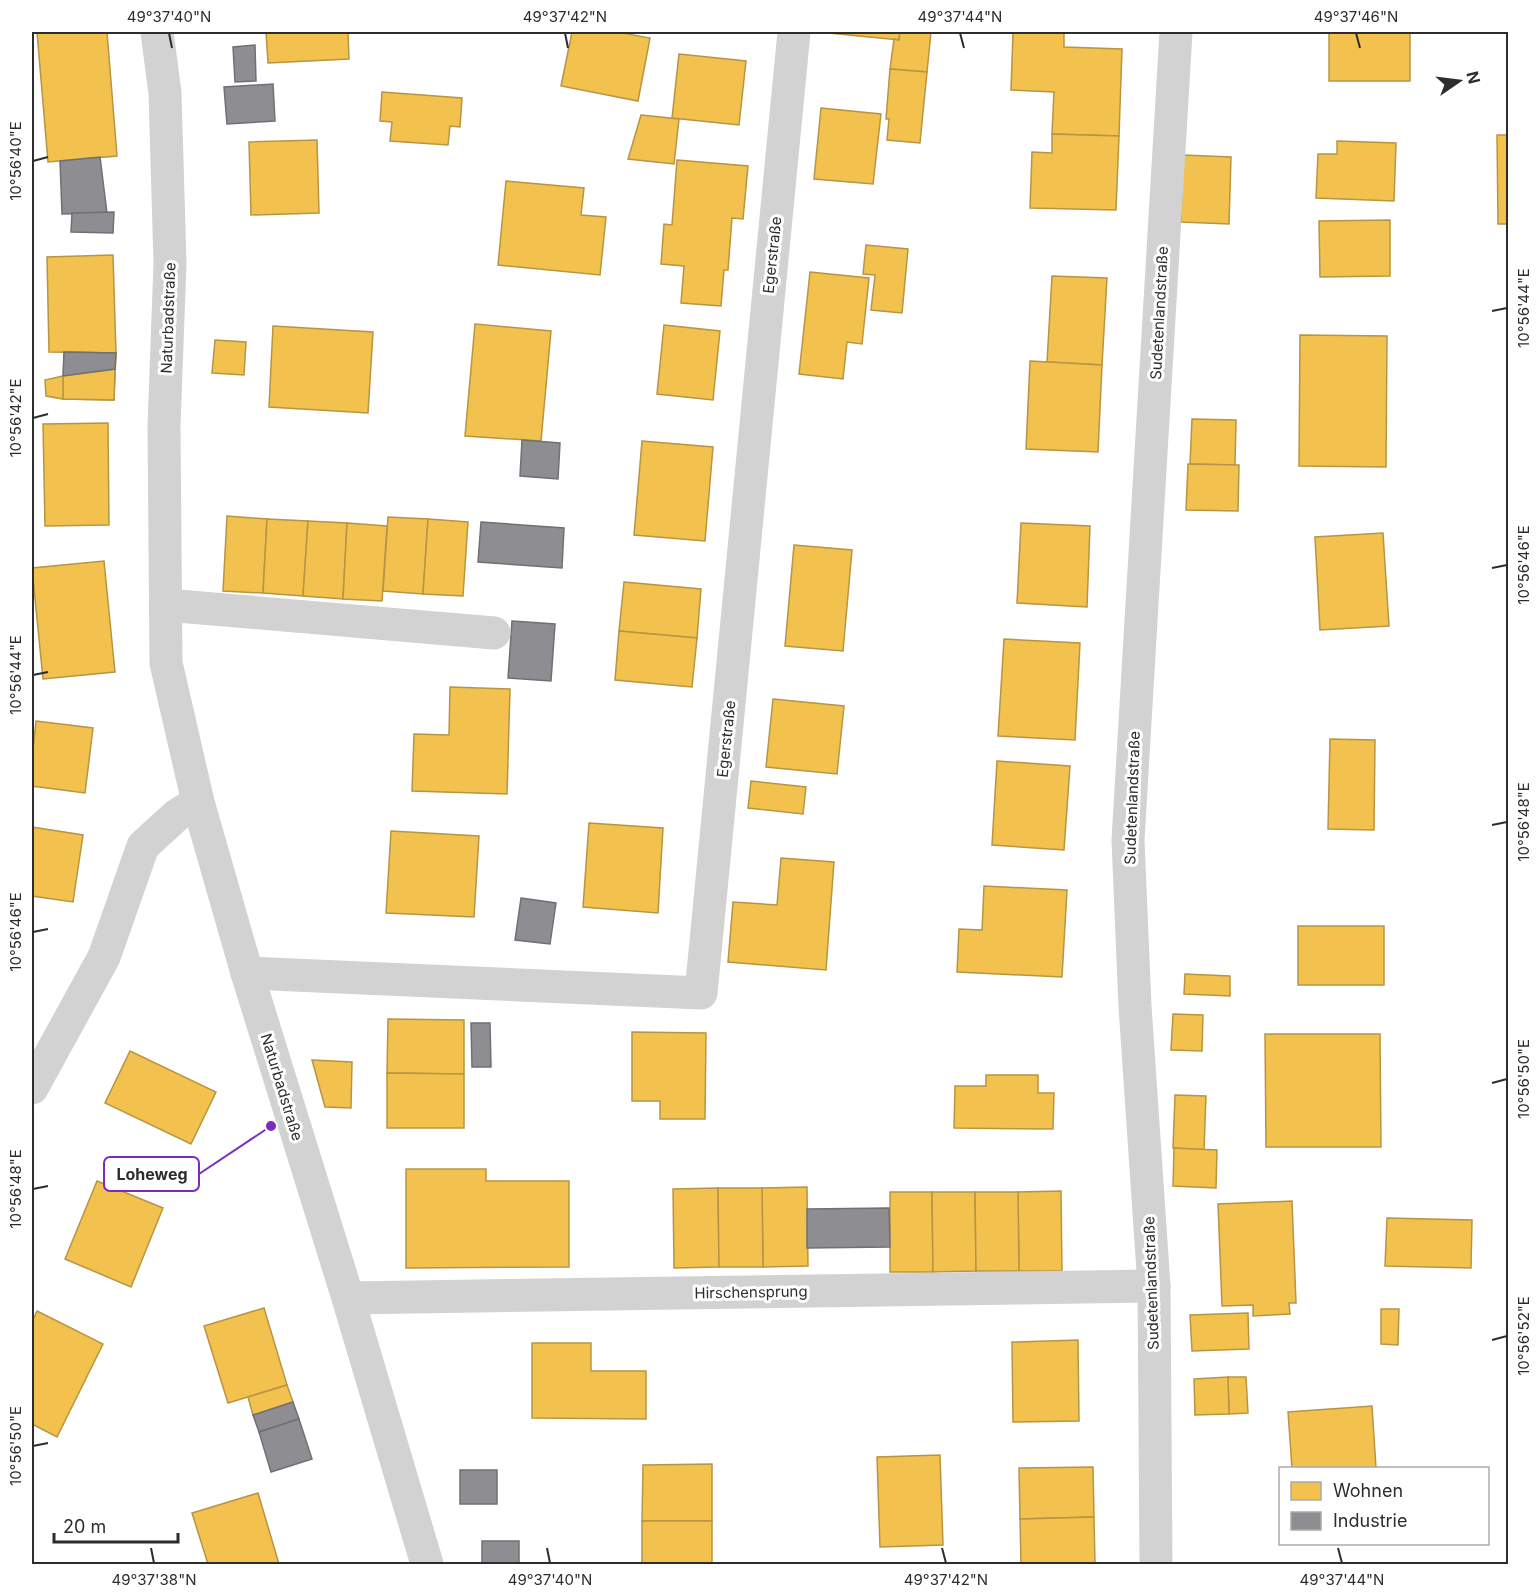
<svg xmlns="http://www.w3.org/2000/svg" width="1540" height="1596" font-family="Inter,sans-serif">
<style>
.homes{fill:#f2c14e;stroke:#b79544;stroke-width:1.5}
.industry{fill:#8d8d92;stroke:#707074;stroke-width:1.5}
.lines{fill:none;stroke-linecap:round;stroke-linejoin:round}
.minor{stroke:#d2d2d2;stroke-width:33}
.tertiary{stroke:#d2d2d2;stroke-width:33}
.ticks{fill:none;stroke:#2d2d2d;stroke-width:2}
.labels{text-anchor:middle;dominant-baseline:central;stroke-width:6;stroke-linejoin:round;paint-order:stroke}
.street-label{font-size:15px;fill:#2d2d2d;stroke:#fff}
.leader{fill:none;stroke:#7b2cbf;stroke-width:2}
.callout-dot{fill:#7b2cbf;stroke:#fff;stroke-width:2}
.callout{fill:#fff;stroke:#7b2cbf;stroke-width:2}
.callout-label{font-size:16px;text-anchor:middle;font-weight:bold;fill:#2d2d2d}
.neatline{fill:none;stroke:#2d2d2d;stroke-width:2}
.ticks-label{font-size:15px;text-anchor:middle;fill:#2d2d2d}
</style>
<rect width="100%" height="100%" fill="#fff"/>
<g class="homes">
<path d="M37,32H107L117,156L48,162Z"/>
<path d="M266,32H348L349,59L268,63Z"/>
<path d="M572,32H617L650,38L638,101L561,86Z"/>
<path d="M829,32H900L899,40L829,33Z"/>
<path d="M900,32H931L927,72L890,69L894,39L899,40Z"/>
<path d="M1013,32H1064V47L1122,49L1119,136L1052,134L1054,92L1011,90Z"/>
<rect x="1329" y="32" width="81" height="49"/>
<path d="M679,54L746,61L739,125L672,118Z"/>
<path d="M890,69L927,72L920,143L887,140L889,119H886Z"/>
<path d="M382,92L462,98L460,127L450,126L448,145L390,141L392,122L380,121Z"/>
<path d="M821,108L881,114L873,184L814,179Z"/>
<path d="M641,115L679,119L674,164L628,159Z"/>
<path d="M1052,134L1119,136L1116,210L1030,208L1032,152L1052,153Z"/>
<path d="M1497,135H1508V224H1498Z"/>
<path d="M317,140L319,213L251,215L249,142Z"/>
<path d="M1337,141L1396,143L1394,201L1316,198L1318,154H1337Z"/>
<path d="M1183,155L1231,157L1229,224L1181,222Z"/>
<path d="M677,160L748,166L743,219L732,218L728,270H724L721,306L681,303L684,266L661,264L664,224L672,225Z"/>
<path d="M506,181L584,188L581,215L606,217L600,275L498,265Z"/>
<path d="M1390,220V276L1320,277L1319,221Z"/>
<path d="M866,245L908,249L902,313L871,310L875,275L863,274Z"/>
<path d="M113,255L116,353L49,352L47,257Z"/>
<path d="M810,272L869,278L862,344L847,342L843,379L799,374Z"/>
<path d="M1052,276L1107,278L1102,365L1047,362Z"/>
<path d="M475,324L551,331L541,441L465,436Z"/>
<path d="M664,325L720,331L713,400L657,394Z"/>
<path d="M273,326L373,332L368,413L269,407Z"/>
<path d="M1300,335L1387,336L1386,467L1299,466Z"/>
<path d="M215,340L246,342L244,375L212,373Z"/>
<path d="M64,352L116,353L114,400L63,399Z"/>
<path d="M1030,361L1102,365L1098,452L1026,449Z"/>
<path d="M115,369L114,400L63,399V376Z"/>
<path d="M63,376V399L46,396L45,380Z"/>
<path d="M1192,419L1236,420L1235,465L1190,464Z"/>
<path d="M108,423L109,525L45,526L43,424Z"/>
<path d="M642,441L713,447L705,541L634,535Z"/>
<path d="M1188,464L1239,465L1238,511L1186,510Z"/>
<path d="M227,516L267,519L263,593L223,591Z"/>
<path d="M388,517L428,519L423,594L383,591Z"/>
<path d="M267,519L308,521L303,596L263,593Z"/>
<path d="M428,519L468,522L463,596L423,594Z"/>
<path d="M308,521L347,523L343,599L303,596Z"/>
<path d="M347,523L387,526L382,601L343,599Z"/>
<path d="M1021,523L1090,526L1087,607L1017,603Z"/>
<path d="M1383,533L1389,626L1320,630L1315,537Z"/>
<path d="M794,545L852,550L843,651L785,646Z"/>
<path d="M104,561L115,672L43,679L32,568Z"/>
<path d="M624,582L701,589L697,638L619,631Z"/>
<path d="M619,631L697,638L692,687L615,680Z"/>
<path d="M1004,639L1080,643L1075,740L998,736Z"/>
<path d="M450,687L510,689L507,794L412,791L414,734L449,735Z"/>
<path d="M773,699L844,706L837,774L766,767Z"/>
<path d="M36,721L93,728L85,793L32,786V759Z"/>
<path d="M1330,739L1375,740L1374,830L1328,829Z"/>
<path d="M997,761L1070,766L1064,850L992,845Z"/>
<path d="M751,781L806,787L803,814L748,808Z"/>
<path d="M589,823L663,828L658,913L583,907Z"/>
<path d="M32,827L83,835L73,902L32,896Z"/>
<path d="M391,831L479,836L474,917L386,913Z"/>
<path d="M781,858L834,862L826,970L728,962L733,902L777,905Z"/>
<path d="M984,886L1067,890L1062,977L957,972L959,929L982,930Z"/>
<rect x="1298" y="926" width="86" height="59"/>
<path d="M1185,974L1230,976V996L1184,994Z"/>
<path d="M1173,1014L1203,1015L1202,1051L1171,1050Z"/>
<path d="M388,1019L464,1020V1074L387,1073Z"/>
<path d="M632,1032L706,1033L705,1119H660V1101H632Z"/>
<path d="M1265,1034H1380L1381,1147H1266Z"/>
<path d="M130,1051L216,1092L191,1144L105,1103Z"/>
<path d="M312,1060L352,1062L351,1108L325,1107Z"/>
<path d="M1507,1060H1508V1142Z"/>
<path d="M387,1073L464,1074V1128H387Z"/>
<path d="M986,1075H1038V1093H1054L1053,1129L954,1128L955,1086H986Z"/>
<path d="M1175,1095L1206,1096L1204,1150L1173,1148Z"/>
<path d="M1174,1148L1217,1150L1216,1188L1173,1186Z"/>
<path d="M406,1169H486V1181H569V1267L406,1268Z"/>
<path d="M97,1181L163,1208L131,1287L65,1259Z"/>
<path d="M807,1187L808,1266L763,1267L762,1188Z"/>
<path d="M718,1188L719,1267L674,1268L673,1189Z"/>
<path d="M718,1188H762L763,1267H719Z"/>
<path d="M1061,1191L1062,1271H1019L1018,1192Z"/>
<path d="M890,1192H932L933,1272H890Z"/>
<path d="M932,1192H975L976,1271L933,1272Z"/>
<path d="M975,1192H1018L1019,1271H976Z"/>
<path d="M1292,1201L1296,1303H1289L1290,1314L1253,1316V1305L1222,1306L1218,1204Z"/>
<path d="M1387,1218L1472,1220L1471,1268L1385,1266Z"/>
<path d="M264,1308L287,1385L228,1403L204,1326Z"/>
<path d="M1381,1309H1399L1398,1345L1381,1344Z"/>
<path d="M37,1311L103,1344L57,1437L32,1424V1322Z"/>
<path d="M1248,1313L1249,1349L1192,1351L1190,1315Z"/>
<path d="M1078,1340L1079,1421L1013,1422L1012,1342Z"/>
<path d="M532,1343H591V1371H646V1419L532,1418Z"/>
<path d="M1228,1377H1246L1248,1413L1229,1414Z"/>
<path d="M1228,1377L1229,1414L1195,1415L1194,1379Z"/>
<path d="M287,1385L293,1402L253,1415L248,1397Z"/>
<path d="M1372,1406L1376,1468H1292L1288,1412Z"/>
<path d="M940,1455L943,1545L880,1547L877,1457Z"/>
<path d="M712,1464V1521H642L643,1465Z"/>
<path d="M1093,1467L1094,1517L1020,1519L1019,1468Z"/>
<path d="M258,1493L279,1564H208L192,1513Z"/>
<path d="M1094,1517L1095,1564H1021L1020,1519Z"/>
<rect x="642" y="1521" width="70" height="43"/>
</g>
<g class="industry">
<path d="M255,45L256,81L235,82L233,47Z"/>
<path d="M273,84L275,121L227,124L224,87Z"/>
<path d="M100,157L107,213L62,214L60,161Z"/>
<path d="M114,212L113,233L71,232L72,213Z"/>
<path d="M64,352L116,353L115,369L63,376Z"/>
<path d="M522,440L560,443L558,479L520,476Z"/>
<path d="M481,522L564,528L562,568L478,562Z"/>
<path d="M512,621L555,624L551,681L508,678Z"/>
<path d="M521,898L556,903L550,944L515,940Z"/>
<path d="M471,1023H490L491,1067H472Z"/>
<path d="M889,1208L890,1247L807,1248V1209Z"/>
<path d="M293,1402L299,1419L259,1432L253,1415Z"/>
<path d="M299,1419L312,1459L271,1472L259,1432Z"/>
<rect x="460" y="1470" width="37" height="34"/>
<rect x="482" y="1541" width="37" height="23"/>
</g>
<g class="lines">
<g class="minor">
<path d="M166,605L494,633"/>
<path d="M247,973L701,993L794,32"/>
<path d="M32,1088L104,957L143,846L177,815L198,802"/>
<path d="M348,1298L1154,1286"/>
<path d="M1156,1564L1154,1286L1135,1006L1128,840L1176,32"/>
</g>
<path class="tertiary" d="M157,32L165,93L170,263L164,426L166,663L198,802L247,973L348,1298L427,1564"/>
</g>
<path class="ticks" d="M169,33L172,48M565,33L568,48M960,33L964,48M1356,33L1360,48M33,161L48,157M1492,311L1507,308M33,418L48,414M1492,568L1507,565M33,675L48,672M1492,825L1507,822M33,932L48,929M1492,1083L1507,1079M33,1189L48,1186M1492,1340L1507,1336M33,1446L48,1443M151,1548L154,1563M547,1548L550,1563M942,1548L946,1563M1338,1548L1342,1563"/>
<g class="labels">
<g class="street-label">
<text transform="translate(772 255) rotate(-84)">Egerstraße</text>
<text transform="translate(1159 313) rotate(-87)">Sudetenlandstraße</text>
<text transform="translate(168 318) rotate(-88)">Naturbadstraße</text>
<text transform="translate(726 739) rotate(-84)">Egerstraße</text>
<text transform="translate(1132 798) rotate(-88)">Sudetenlandstraße</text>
<text transform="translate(282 1087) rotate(73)">Naturbadstraße</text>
<text transform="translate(1151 1283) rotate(-92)">Sudetenlandstraße</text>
<text transform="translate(751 1292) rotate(-1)">Hirschensprung</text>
</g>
</g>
<path class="leader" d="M271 1126L199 1174"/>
<circle class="callout-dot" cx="271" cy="1126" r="6"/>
<rect class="callout" x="104" y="1157" width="95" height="34" rx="6"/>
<g class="callout-label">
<text x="152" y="1180">Loheweg</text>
</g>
<rect width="1540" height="1596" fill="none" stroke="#ffffff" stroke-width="66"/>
<rect x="1279" y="1467" width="210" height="78" fill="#ffffff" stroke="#ababab" stroke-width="1.5"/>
<rect x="1291" y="1482" width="30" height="18" fill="#f2c14e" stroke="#ababab" stroke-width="1.5"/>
<text x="1333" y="1497" font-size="18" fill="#2d2d2d">Wohnen</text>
<rect x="1291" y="1512" width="30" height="18" fill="#8d8d92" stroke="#ababab" stroke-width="1.5"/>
<text x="1333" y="1527" font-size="18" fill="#2d2d2d">Industrie</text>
<g transform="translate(1459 81) rotate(76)" stroke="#ffffff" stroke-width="4.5" paint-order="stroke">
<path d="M0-4.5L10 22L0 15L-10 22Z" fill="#2d2d2d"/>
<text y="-9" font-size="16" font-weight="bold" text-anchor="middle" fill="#2d2d2d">N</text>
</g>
<path d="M54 1533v9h124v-9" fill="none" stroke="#2d2d2d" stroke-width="3"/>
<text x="63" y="1533" font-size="18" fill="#2d2d2d" stroke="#ffffff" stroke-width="4.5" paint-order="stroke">20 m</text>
<rect x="33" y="33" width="1474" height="1530" class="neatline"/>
<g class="ticks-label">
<text x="169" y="22">49°37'40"N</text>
<text x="565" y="22">49°37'42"N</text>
<text x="960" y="22">49°37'44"N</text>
<text x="1356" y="22">49°37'46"N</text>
<text transform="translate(16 161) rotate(-90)" y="5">10°56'40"E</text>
<text transform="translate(1524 308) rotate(-90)" y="5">10°56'44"E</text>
<text transform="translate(16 418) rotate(-90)" y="5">10°56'42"E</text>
<text transform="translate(1524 565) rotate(-90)" y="5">10°56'46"E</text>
<text transform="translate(16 675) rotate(-90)" y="5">10°56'44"E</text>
<text transform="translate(1524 822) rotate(-90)" y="5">10°56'48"E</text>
<text transform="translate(16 932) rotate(-90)" y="5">10°56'46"E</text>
<text transform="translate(1524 1079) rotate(-90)" y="5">10°56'50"E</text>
<text transform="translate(16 1189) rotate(-90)" y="5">10°56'48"E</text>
<text transform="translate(1524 1336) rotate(-90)" y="5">10°56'52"E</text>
<text transform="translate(16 1446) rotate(-90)" y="5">10°56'50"E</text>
<text x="154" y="1585">49°37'38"N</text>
<text x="550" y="1585">49°37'40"N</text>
<text x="946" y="1585">49°37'42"N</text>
<text x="1342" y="1585">49°37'44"N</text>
</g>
</svg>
